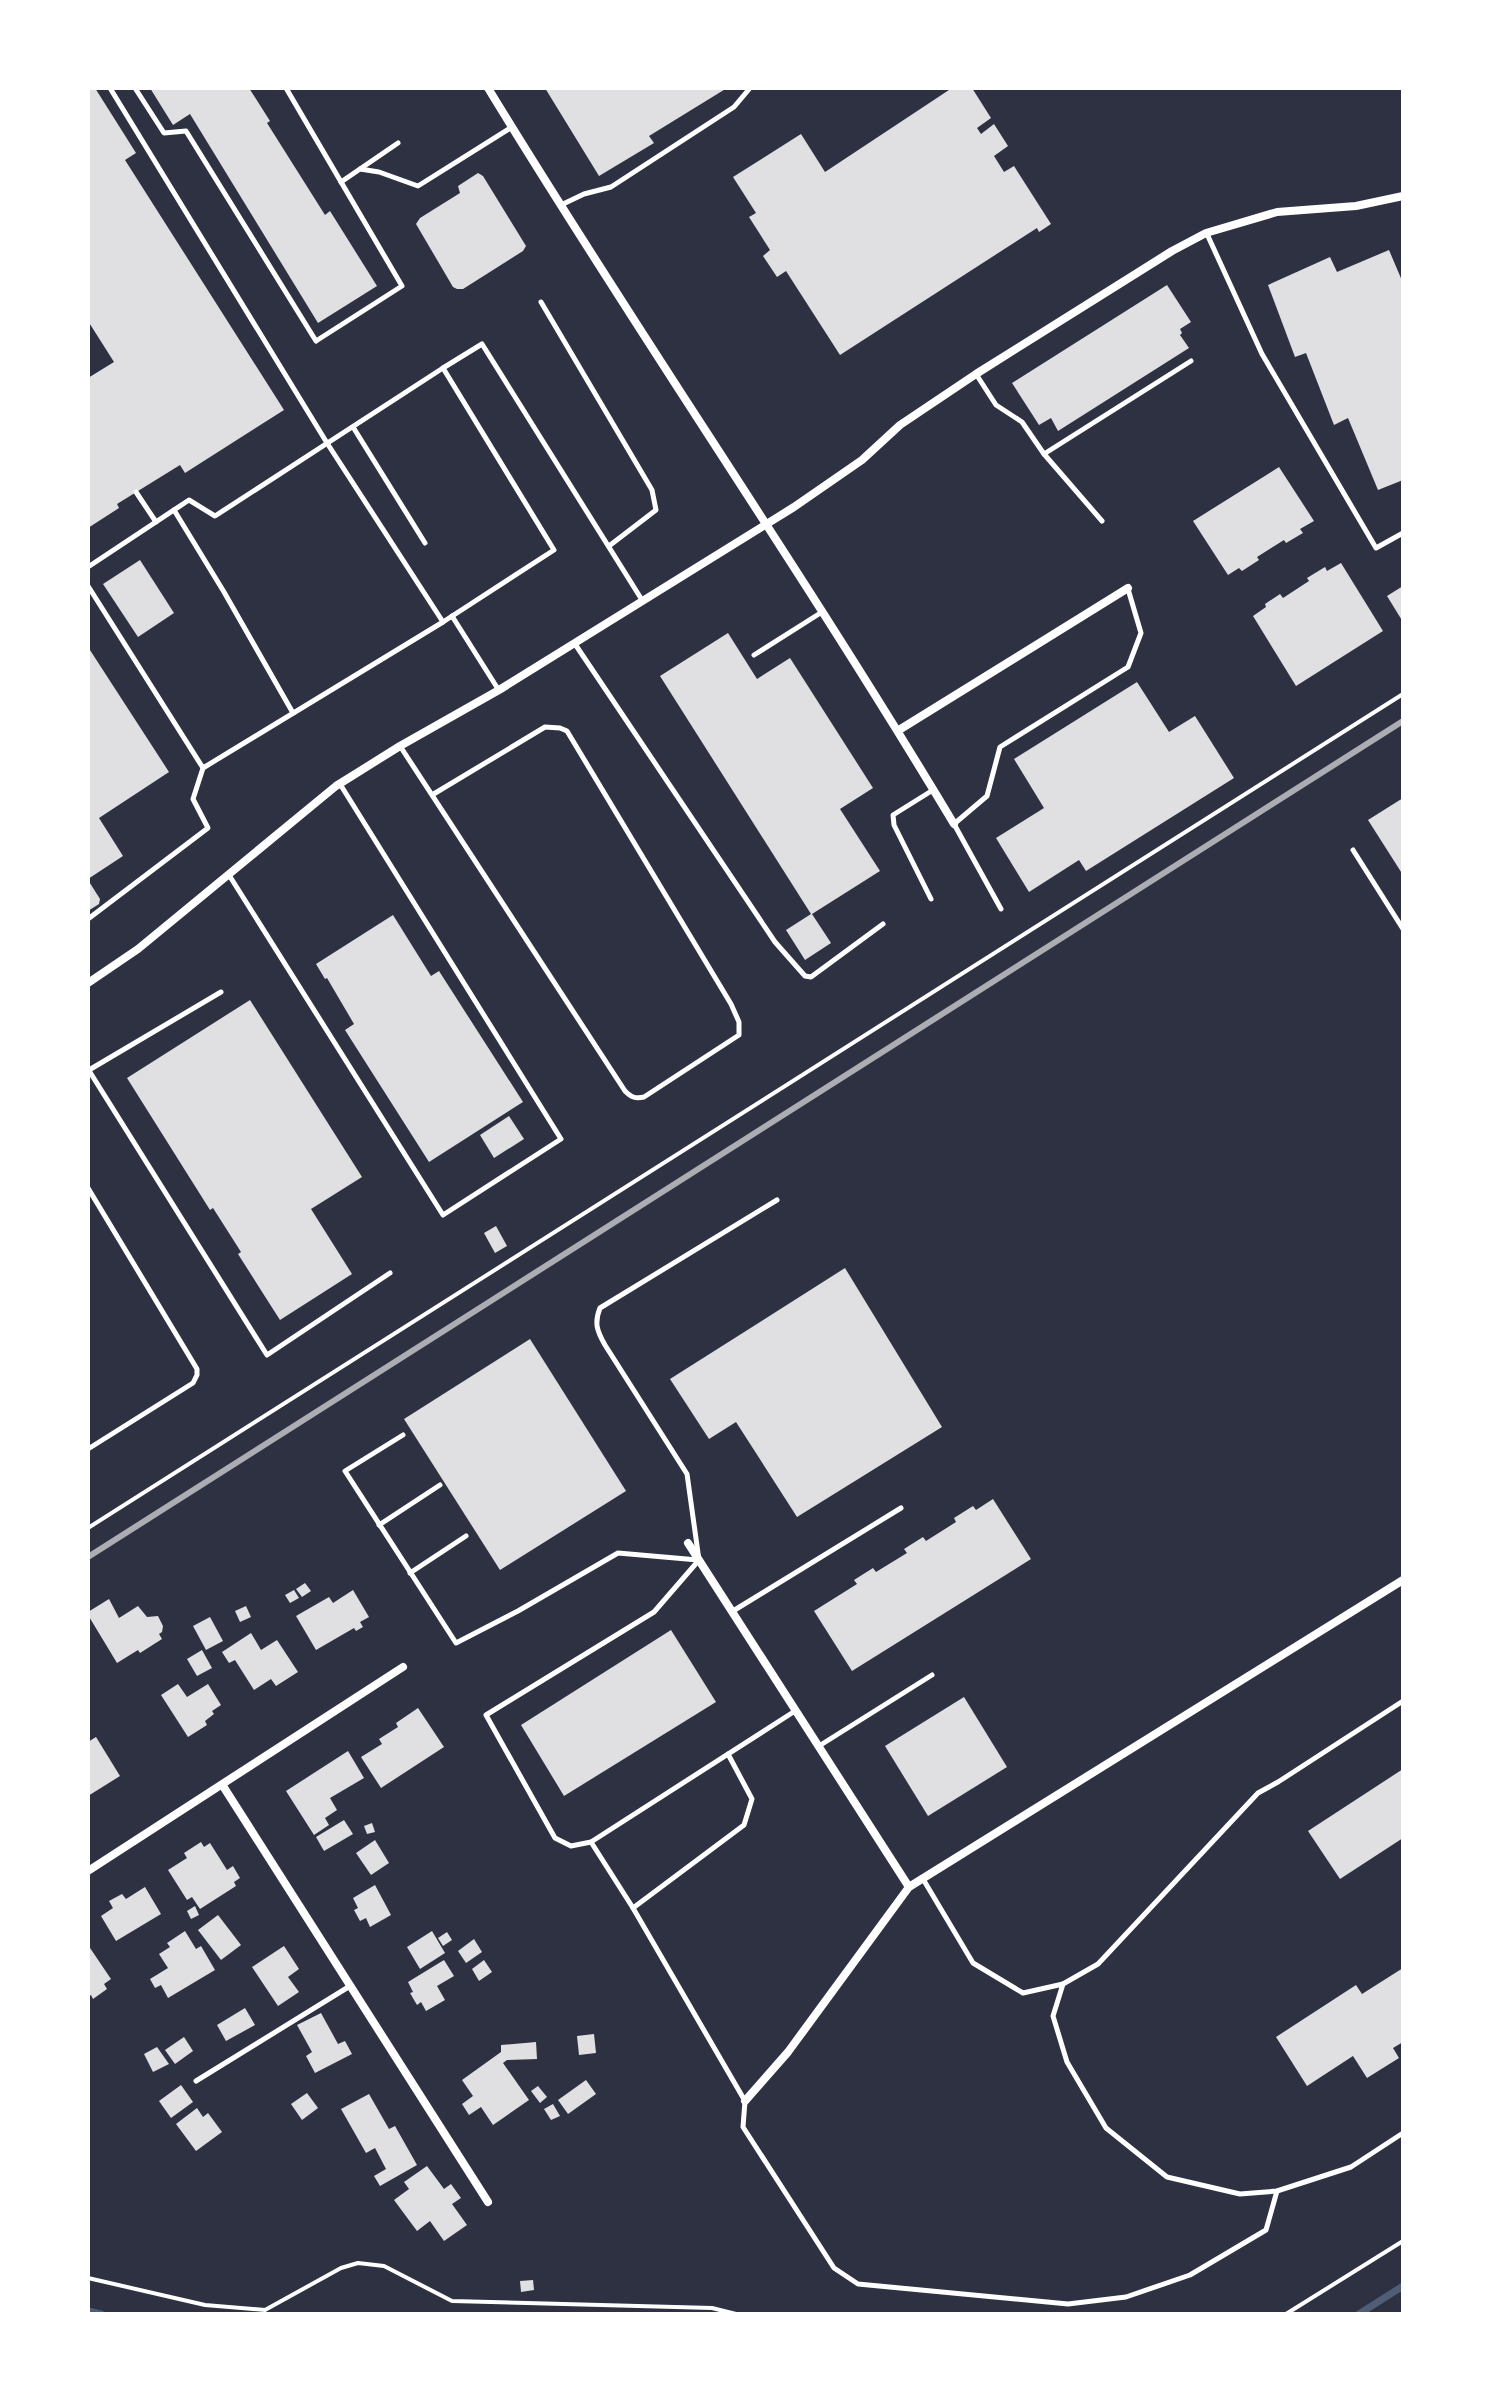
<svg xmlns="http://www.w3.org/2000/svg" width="1491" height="2402" font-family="Barlow,sans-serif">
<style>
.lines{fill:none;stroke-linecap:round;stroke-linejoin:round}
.stream{stroke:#4f5d75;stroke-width:7}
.building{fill:#e0e0e3}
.path{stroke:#fff;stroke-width:4}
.service{stroke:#fff;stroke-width:5}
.minor{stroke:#fff;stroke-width:8}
.rail{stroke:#abadb3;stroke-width:6}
</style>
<rect width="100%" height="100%" fill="#2d3142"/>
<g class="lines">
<g class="stream">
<path d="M88,2311L101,2314"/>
<path d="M1359,2314L1403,2286"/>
</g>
</g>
<g class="building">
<path d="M88,88H95L136,153L125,160L284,410L185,473L180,465L117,504L119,508L88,528V378L114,362L88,321Z"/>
<path d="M150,88H249L270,121L267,123L325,215L330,211L377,286L318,323L190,114L173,125Z"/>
<path d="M545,88H727L649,136L654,143L599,176Z"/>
<path d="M952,88H972L991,118L977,128L981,134L994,124L1008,146L994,156L1004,172L1014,166L1051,224L1039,232L1037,228L840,355L786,271L777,277L763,256L770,250L749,217L756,213L733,177L801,134L825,172Z"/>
<path d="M478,173L483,176L526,246L523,251L463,289H457L453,287L416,224L420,218L460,193L458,186Z"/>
<path d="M1389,250L1403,283V480L1378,490L1348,418L1334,425L1306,353L1295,357L1268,285L1330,257L1337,272Z"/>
<path d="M1167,285L1191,322L1180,329L1182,333L1180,335L1189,348L1058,431L1051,418L1039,425L1012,383Z"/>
<path d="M1279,467L1314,521L1300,529L1303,533L1286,543L1284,540L1257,557L1259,560L1242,571L1239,568L1228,575L1193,521Z"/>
<path d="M140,560L174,613L138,637L103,584Z"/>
<path d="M1341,563L1383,631L1296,686L1253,616L1266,607L1265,604L1280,594L1283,598L1309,581L1307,578L1325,567L1327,571Z"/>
<path d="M1403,586V622L1387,596Z"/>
<path d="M728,633L757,679L790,658L873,788L840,809L880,871L812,914L831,943L805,960L786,930L811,914L660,676Z"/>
<path d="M88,647L169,772L99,818L123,856L88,879Z"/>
<path d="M1137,682L1169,732L1195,716L1234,778L1086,871L1079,860L1029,892L996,838L1044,808L1014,759Z"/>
<path d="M1403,798V875L1368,820Z"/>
<path d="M88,880L100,899L99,904L88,911Z"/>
<path d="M393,915L431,976L439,971L523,1102L429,1162L345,1030L354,1024L327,978L325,979L316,964Z"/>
<path d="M250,1000L362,1177L311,1209L352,1274L280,1320L238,1254L241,1252L213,1208L210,1210L127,1078Z"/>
<path d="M509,1116L524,1139L494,1158L480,1135Z"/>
<path d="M496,1226L507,1246L495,1253L484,1233Z"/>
<path d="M845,1268L942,1427L797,1517L736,1422L709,1439L670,1379Z"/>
<path d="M530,1339L626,1491L500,1570L404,1419Z"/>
<path d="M993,1499L1031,1559L852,1671L814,1611L857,1584L854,1580L873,1568L876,1572L907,1553L904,1549L923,1537L926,1541L956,1522L954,1518L973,1506L976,1510Z"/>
<path d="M305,1583L311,1591L302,1597L296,1589Z"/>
<path d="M294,1590L299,1598L290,1603L285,1595Z"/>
<path d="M353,1590L369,1617L360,1622L363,1627L356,1631L354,1628L316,1650L296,1616L329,1597L333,1603Z"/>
<path d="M109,1599L119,1618L138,1606L147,1617L158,1616L163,1626L162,1632L159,1634L162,1639L140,1653L138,1650L117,1663L88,1615V1612Z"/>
<path d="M246,1606L251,1617L240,1622L235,1611Z"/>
<path d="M210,1617L223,1641L206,1650L193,1626Z"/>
<path d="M671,1630L716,1702L564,1796L521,1725Z"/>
<path d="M251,1633L261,1650L277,1640L298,1672L276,1686L271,1679L254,1690L235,1660L229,1663L222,1652Z"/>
<path d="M202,1650L212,1668L197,1676L187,1659Z"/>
<path d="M178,1684L187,1697L208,1684L221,1705L212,1711L214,1714L205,1721L207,1725L188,1737L161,1695Z"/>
<path d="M964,1697L1007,1767L928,1816L885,1746Z"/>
<path d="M418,1708L444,1747L381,1788L361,1757L382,1744L379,1739L398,1727L396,1723Z"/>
<path d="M96,1737L120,1776L88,1796V1742Z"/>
<path d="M348,1751L364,1778L330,1798L337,1810L325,1818L329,1825L314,1835L286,1791Z"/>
<path d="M1403,1769V1838L1340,1879L1308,1831Z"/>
<path d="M344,1820L353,1834L324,1851L316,1837Z"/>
<path d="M372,1823L375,1832L367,1834L364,1826Z"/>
<path d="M375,1840L389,1863L371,1875L356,1853Z"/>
<path d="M201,1842L204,1847L210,1843L227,1870L233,1866L240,1878L234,1882L236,1886L200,1909L192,1897L187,1900L168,1870L187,1858L184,1853Z"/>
<path d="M375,1885L391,1915L370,1927L366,1918L360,1921L354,1910L358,1908L353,1898Z"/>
<path d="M145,1887L161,1914L116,1941L101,1916L113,1908L109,1901L122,1894L126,1899Z"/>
<path d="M195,1906L199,1915L191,1919L187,1911Z"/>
<path d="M218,1915L241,1945L221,1960L198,1930Z"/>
<path d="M185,1931L196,1949L201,1946L215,1970L168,1998L161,1985L155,1988L150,1979L168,1968L159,1954L170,1947L167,1943Z"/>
<path d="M432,1931L445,1953L420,1969L407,1947Z"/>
<path d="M447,1932L452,1940L443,1946L438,1938Z"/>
<path d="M474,1939L482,1952L466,1963L458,1951Z"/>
<path d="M88,1945L111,1979L104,1984L107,1989L93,1999L91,1995L88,1997Z"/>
<path d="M284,1946L299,1969L288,1977L299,1992L278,2006L252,1967Z"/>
<path d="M444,1960L454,1976L437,1986L445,2000L426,2011L421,2002L417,2005L410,1993L413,1992L408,1982Z"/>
<path d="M484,1960L492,1972L479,1981L472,1969Z"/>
<path d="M1403,1968V2042L1393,2048L1399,2058L1367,2078L1353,2056L1307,2086L1276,2037L1356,1985L1362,1994Z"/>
<path d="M245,2008L255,2025L226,2041L217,2025Z"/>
<path d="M321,2013L338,2044L345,2041L352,2054L315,2073L306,2056L312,2052L297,2025Z"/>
<path d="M594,2034L596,2053L579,2055L577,2036Z"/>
<path d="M184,2037L193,2051L175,2064L165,2050Z"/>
<path d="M536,2042L537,2059L507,2060L503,2063L529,2100L493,2125L481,2107L469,2115L462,2104L473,2096L462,2080L501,2052V2045Z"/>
<path d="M157,2047L169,2064L153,2072L144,2054Z"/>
<path d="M586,2080L596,2094L568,2114L558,2100Z"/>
<path d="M181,2085L193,2102L171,2118L159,2101Z"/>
<path d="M538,2086L547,2097L540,2103L531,2091Z"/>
<path d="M307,2093L318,2108L302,2120L291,2104Z"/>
<path d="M369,2094L389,2129L395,2126L417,2165L380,2186L374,2176L386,2169L375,2148L366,2153L341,2109Z"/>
<path d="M553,2104L560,2116L551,2120L544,2109Z"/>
<path d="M197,2108L203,2117L208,2113L222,2132L196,2151L176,2124Z"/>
<path d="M427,2166L444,2189L451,2184L461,2198L452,2204L467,2225L444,2241L430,2221L417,2231L394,2200L409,2189L404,2182Z"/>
<path d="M533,2280L534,2290L521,2292L520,2281Z"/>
</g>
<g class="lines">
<g class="path">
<path d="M88,1528L1403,694"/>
<path d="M88,2278L205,2305L265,2310L341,2268L358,2263L384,2266L452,2301L712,2308L736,2314"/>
<path d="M1286,2314L1403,2241"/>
</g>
<g class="service">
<path d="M110,88L327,443L443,622"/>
<path d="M135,88L164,133L186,131L316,341L402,286L286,88"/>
<path d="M360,169L379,172L418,186L512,127"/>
<path d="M341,182L398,143"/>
<path d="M561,205L584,194L611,187L734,107L750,88"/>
<path d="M1207,234L1262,354L1376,548L1403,533"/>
<path d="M541,302L652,490L656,510L609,546"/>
<path d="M443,368L482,344L642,600"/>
<path d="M976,374L996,405L1022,422L1044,454L1191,361"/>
<path d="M353,427L425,543"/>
<path d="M1044,454L1102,521"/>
<path d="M136,492L156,522"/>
<path d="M174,510L224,592L293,713"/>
<path d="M88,567L189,500L215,516L443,368L554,550L443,622L203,768L88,586"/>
<path d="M452,616L498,689"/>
<path d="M575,644L775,942L805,976L811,977L883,924"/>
<path d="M754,655L822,612"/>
<path d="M400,746L625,1091C631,1097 635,1099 644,1097L739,1035V1022L731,1004L567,731L560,728L545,727L432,795"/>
<path d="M1353,850L1403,929"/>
<path d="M229,875L443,1215L561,1139L340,784"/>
<path d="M931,899L894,825L893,815L933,790"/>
<path d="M1001,909L954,824L987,796L1000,747L1128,667L1141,633L1128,589"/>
<path d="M88,919L208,828L193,799L203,768"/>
<path d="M88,1069L267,1355L390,1273"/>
<path d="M89,1070L221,992"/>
<path d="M88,1188L197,1369V1375L193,1383L88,1449"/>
<path d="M777,1200L600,1308C594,1323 597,1331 605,1345L687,1474L699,1560L654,1612L486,1715L555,1838L571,1846L591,1842L795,1711"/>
<path d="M403,1435L345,1471L456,1643L518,1611L618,1553L698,1560"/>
<path d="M379,1525L440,1485"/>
<path d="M410,1573L466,1536"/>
<path d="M733,1611L901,1508"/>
<path d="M819,1746L932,1675"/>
<path d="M591,1842L633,1908L745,2101L743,2127L834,2268L858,2284L1068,2304L1126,2297L1190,2275L1266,2230L1277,2191"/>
<path d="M923,1879L973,1963L1023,1993L1063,1984L1053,2016L1067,2062L1106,2128L1167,2177L1240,2194L1277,2191L1351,2167L1403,2133"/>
<path d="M633,1908L744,1825L752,1799L728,1754"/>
<path d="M1063,1984L1098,1964L1258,1793L1278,1782L1403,1701"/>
<path d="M196,2081L350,1986"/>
</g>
<g class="minor">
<path d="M488,88C639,336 805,575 954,824"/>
<path d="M899,730L1128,588"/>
<path d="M88,983L138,949L336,786L400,746L499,690L794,507L862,460L900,425L976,374L1172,251L1206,233L1277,212L1356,206L1403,196"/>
<path d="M688,1543L909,1887"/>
<path d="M223,1786L488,2202"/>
<path d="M88,1871L403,1667"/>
<path d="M745,2101L788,2052L909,1887L1403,1580"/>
</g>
<path class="rail" d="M88,1557L1403,721"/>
</g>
<rect width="1491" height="2402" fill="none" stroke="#ffffff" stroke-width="180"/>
</svg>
